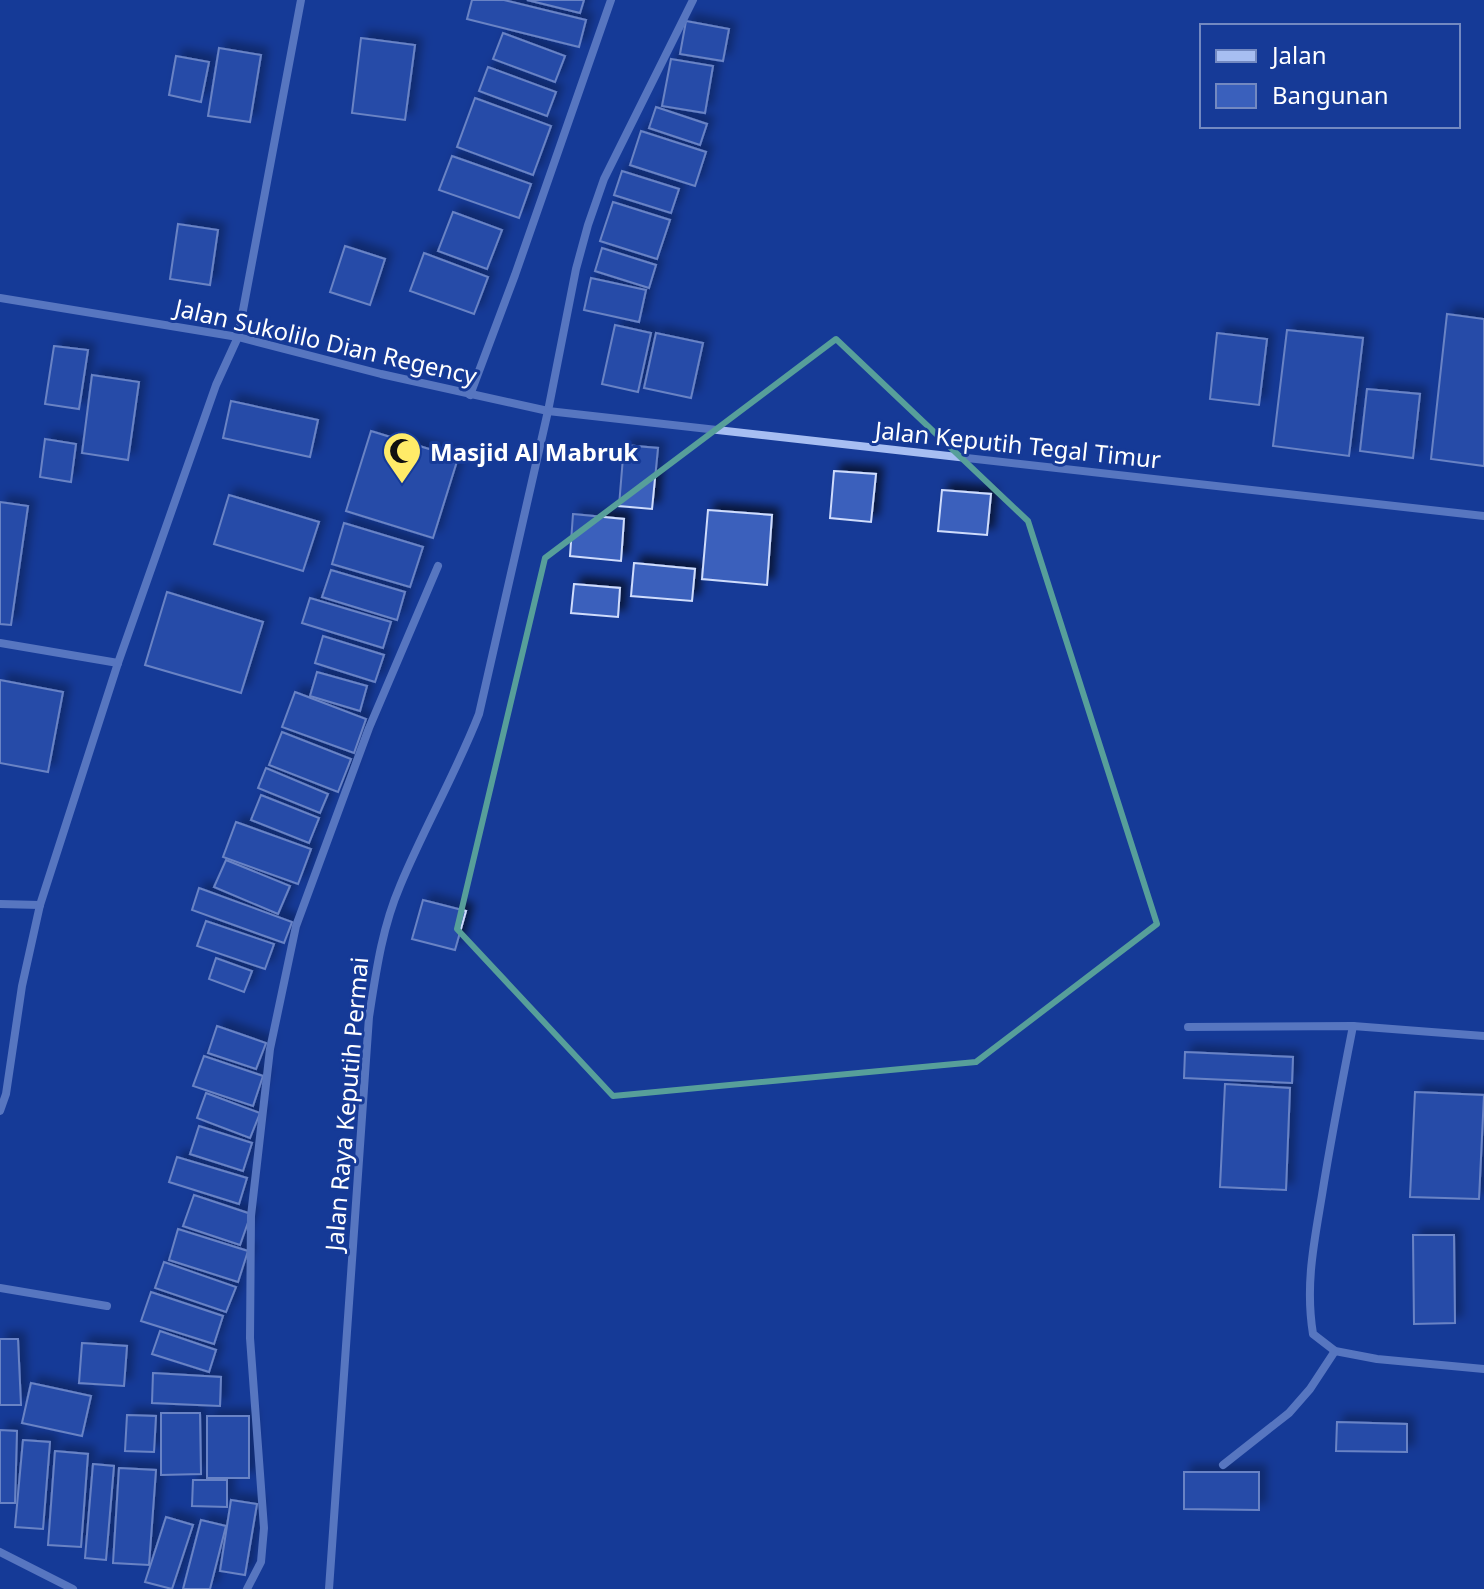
<svg xmlns="http://www.w3.org/2000/svg" width="1484" height="1589" font-family="'Noto Sans',sans-serif">
<style>
.building{fill:#3a60bc;stroke:#cfdcfc;stroke-width:2;filter:url(#shadow)}
.lines{fill:none;stroke-linecap:round;stroke-linejoin:round}
.minor{stroke:#a7bef2;stroke-width:8}
.marked{fill:none;stroke:#579f9a;stroke-width:6;stroke-linejoin:round}
.labels{text-anchor:middle;dominant-baseline:central;stroke-width:6;stroke-linejoin:round;paint-order:stroke}
.street-label{font-size:24px;fill:#fff;stroke:#163a97}
.poi-label{font-size:24px;font-weight:bold;fill:#fff;stroke:#163a97;text-anchor:start}
</style>
<defs>
<filter id="shadow"><feDropShadow dx="7" dy="-7" stdDeviation="4" flood-color="#0009"/></filter>
</defs>
<rect width="100%" height="100%" fill="#163a97"/>
<g class="building">
<path d="M472,0H504L586,20L579,47L467,19Z"/>
<path d="M527,0H584L580,13Z"/>
<path d="M686,21L729,29L723,61L680,54Z"/>
<path d="M503,33L565,56L555,82L493,59Z"/>
<path d="M361,38L415,45L405,120L352,113Z"/>
<path d="M219,48L261,55L250,122L208,116Z"/>
<path d="M176,56L209,62L201,102L169,95Z"/>
<path d="M671,59L713,66L705,113L662,106Z"/>
<path d="M488,67L556,92L547,116L479,91Z"/>
<path d="M475,98L551,126L533,175L457,147Z"/>
<path d="M656,107L707,124L700,145L649,128Z"/>
<path d="M641,131L706,152L695,186L630,165Z"/>
<path d="M452,156L531,184L519,218L439,190Z"/>
<path d="M622,171L679,189L671,213L614,195Z"/>
<path d="M613,202L670,220L657,259L600,241Z"/>
<path d="M453,212L502,230L487,269L438,251Z"/>
<path d="M178,224L218,230L210,285L170,279Z"/>
<path d="M345,246L385,259L370,305L330,292Z"/>
<path d="M602,248L656,265L649,288L595,271Z"/>
<path d="M424,253L488,277L474,314L410,291Z"/>
<path d="M591,278L646,290L639,322L584,310Z"/>
<path d="M1447,314L1484,319V466L1431,459Z"/>
<path d="M615,325L651,333L638,392L602,384Z"/>
<path d="M1287,330L1363,338L1349,456L1273,446Z"/>
<path d="M656,333L703,343L691,398L644,388Z"/>
<path d="M1217,333L1267,339L1259,405L1210,399Z"/>
<path d="M54,346L88,350L79,409L45,404Z"/>
<path d="M92,375L139,382L128,460L82,453Z"/>
<path d="M1367,389L1420,394L1413,458L1360,451Z"/>
<path d="M231,401L318,420L310,457L223,438Z"/>
<path d="M371,431L458,458L433,538L346,511Z"/>
<path d="M45,439L76,444L71,482L40,477Z"/>
<path d="M624,445L658,448L652,509L619,506Z"/>
<path d="M834,471L876,474L871,522L830,518Z"/>
<path d="M942,490L991,494L987,535L938,531Z"/>
<path d="M229,495L319,522L303,571L214,544Z"/>
<path d="M0,502L28,506L11,625L0,624Z"/>
<path d="M708,510L772,515L767,585L702,579Z"/>
<path d="M573,514L624,519L621,561L570,556Z"/>
<path d="M344,523L423,547L410,587L332,564Z"/>
<path d="M634,563L695,569L692,601L631,596Z"/>
<path d="M331,570L405,592L397,620L322,597Z"/>
<path d="M574,584L620,588L618,617L571,613Z"/>
<path d="M167,592L263,622L241,693L145,665Z"/>
<path d="M310,598L391,622L383,648L302,623Z"/>
<path d="M323,636L384,655L375,682L315,663Z"/>
<path d="M317,672L367,686L360,711L310,696Z"/>
<path d="M0,680L63,692L48,772L0,763Z"/>
<path d="M295,692L366,719L354,753L282,727Z"/>
<path d="M282,732L351,759L338,792L269,765Z"/>
<path d="M266,768L328,794L320,813L258,788Z"/>
<path d="M261,795L319,818L309,843L251,820Z"/>
<path d="M236,822L311,849L298,884L223,857Z"/>
<path d="M226,860L290,886L278,914L214,887Z"/>
<path d="M199,888L292,922L284,943L192,910Z"/>
<path d="M423,900L466,911L455,950L412,939Z"/>
<path d="M206,921L274,944L265,969L197,946Z"/>
<path d="M216,958L252,971L244,992L209,979Z"/>
<path d="M217,1026L266,1043L256,1069L208,1053Z"/>
<path d="M1185,1052L1293,1057L1292,1083L1184,1078Z"/>
<path d="M204,1056L263,1076L253,1106L193,1086Z"/>
<path d="M1225,1084L1290,1088L1286,1190L1220,1187Z"/>
<path d="M1415,1092L1484,1095L1479,1199L1410,1197Z"/>
<path d="M206,1093L260,1113L250,1138L197,1118Z"/>
<path d="M199,1126L252,1143L243,1171L190,1154Z"/>
<path d="M177,1157L247,1178L239,1204L169,1182Z"/>
<path d="M194,1195L251,1214L240,1245L183,1226Z"/>
<path d="M178,1229L248,1251L238,1282L169,1260Z"/>
<path d="M1413,1235H1454L1455,1323L1414,1324Z"/>
<path d="M164,1262L236,1287L226,1312L155,1288Z"/>
<path d="M151,1292L223,1316L214,1344L141,1321Z"/>
<path d="M160,1331L216,1350L209,1372L152,1354Z"/>
<path d="M0,1339H18L21,1405H0Z"/>
<path d="M82,1343L127,1346L124,1386L79,1383Z"/>
<path d="M153,1373L221,1377L220,1406L152,1403Z"/>
<path d="M31,1383L91,1396L82,1436L22,1423Z"/>
<path d="M161,1413H200L201,1474L161,1475Z"/>
<path d="M127,1415L156,1416L154,1452L125,1451Z"/>
<rect x="207" y="1416" width="42" height="62"/>
<path d="M1337,1422L1407,1424V1452L1336,1451Z"/>
<path d="M0,1430L17,1431L15,1503H0Z"/>
<path d="M23,1440L50,1442L43,1529L15,1527Z"/>
<path d="M55,1451L88,1454L81,1547L48,1545Z"/>
<path d="M93,1464L114,1466L106,1560L85,1558Z"/>
<path d="M119,1468L156,1470L149,1565L113,1563Z"/>
<path d="M1184,1472H1259V1510L1184,1509Z"/>
<path d="M193,1480H227V1507L192,1506Z"/>
<path d="M231,1500L257,1504L245,1575L220,1571Z"/>
<path d="M166,1517L193,1525L172,1589L145,1582Z"/>
<path d="M201,1520L226,1526L210,1589H183Z"/>
</g>
<g class="lines">
<g class="minor">
<path d="M0,298L238,337L381,374L548,411L1484,516"/>
<path d="M470,395L515,275L611,0"/>
<path d="M0,643L118,663"/>
<path d="M0,904L40,905"/>
<path d="M1353,1026C1342,1082 1331,1138 1322,1195C1314,1243 1305,1285 1313,1334L1335,1351L1377,1359L1484,1369"/>
<path d="M1188,1027L1353,1026L1484,1036"/>
<path d="M0,1111L6,1094L22,986L40,905L118,663L216,385L238,337L301,0"/>
<path d="M0,1288L107,1306"/>
<path d="M1223,1465L1289,1413L1310,1389L1335,1351"/>
<path d="M0,1552L73,1589"/>
<path d="M247,1589L261,1562L264,1528L250,1338L251,1216L270,1049L296,926L369,728L438,566"/>
<path d="M329,1589L369,1017C376,972 382,928 400,886C424,828 456,773 479,714L548,411L576,269L588,225L604,179L693,0"/>
</g>
</g>
<path d="M0 0H1484V1589H0ZM836,339L1028,521L1157,924L976,1062L613,1096L457,929L545,558Z" fill="#163a97" fill-opacity=".55" fill-rule="evenodd"/>
<path class="marked" d="M836,339L1028,521L1157,924L976,1062L613,1096L457,929L545,558Z"/>
<defs>
<g id="mosque-pin" transform="scale(2)"><path d="M0 17L-7.5 6A9.5 9.5 0 1 1 7.5 6Z" fill="#ffeb68" stroke="#163a97"/><path d="M3.5-4.9A6 6 0 1 0 3.5 4.9A5 5 0 1 1 3.5-4.9Z" fill="#111"/></g>
</defs>
<g fill-rule="evenodd">
<use href="#mosque-pin" x="402" y="451"/>
</g>
<g class="labels">
<g class="street-label">
<text transform="translate(326 341) rotate(13)">Jalan Sukolilo Dian Regency</text>
<text transform="translate(1018 444) rotate(6)">Jalan Keputih Tegal Timur</text>
<text transform="translate(346 1104) rotate(-85)">Jalan Raya Keputih Permai</text>
</g>
<g class="poi-label">
<text x="430" y="451">Masjid Al Mabruk</text>
</g>
</g>
<rect x="1200" y="24" width="260" height="104" fill="#163a97" stroke="#7389c1" stroke-width="2"/>
<rect x="1216" y="50" width="40" height="12" fill="#a7bef2" stroke="#7389c1" stroke-width="2"/>
<text x="1272" y="64" font-size="24" fill="#ffffff">Jalan</text>
<rect x="1216" y="84" width="40" height="24" fill="#3a60bc" stroke="#7389c1" stroke-width="2"/>
<text x="1272" y="104" font-size="24" fill="#ffffff">Bangunan</text>
</svg>
